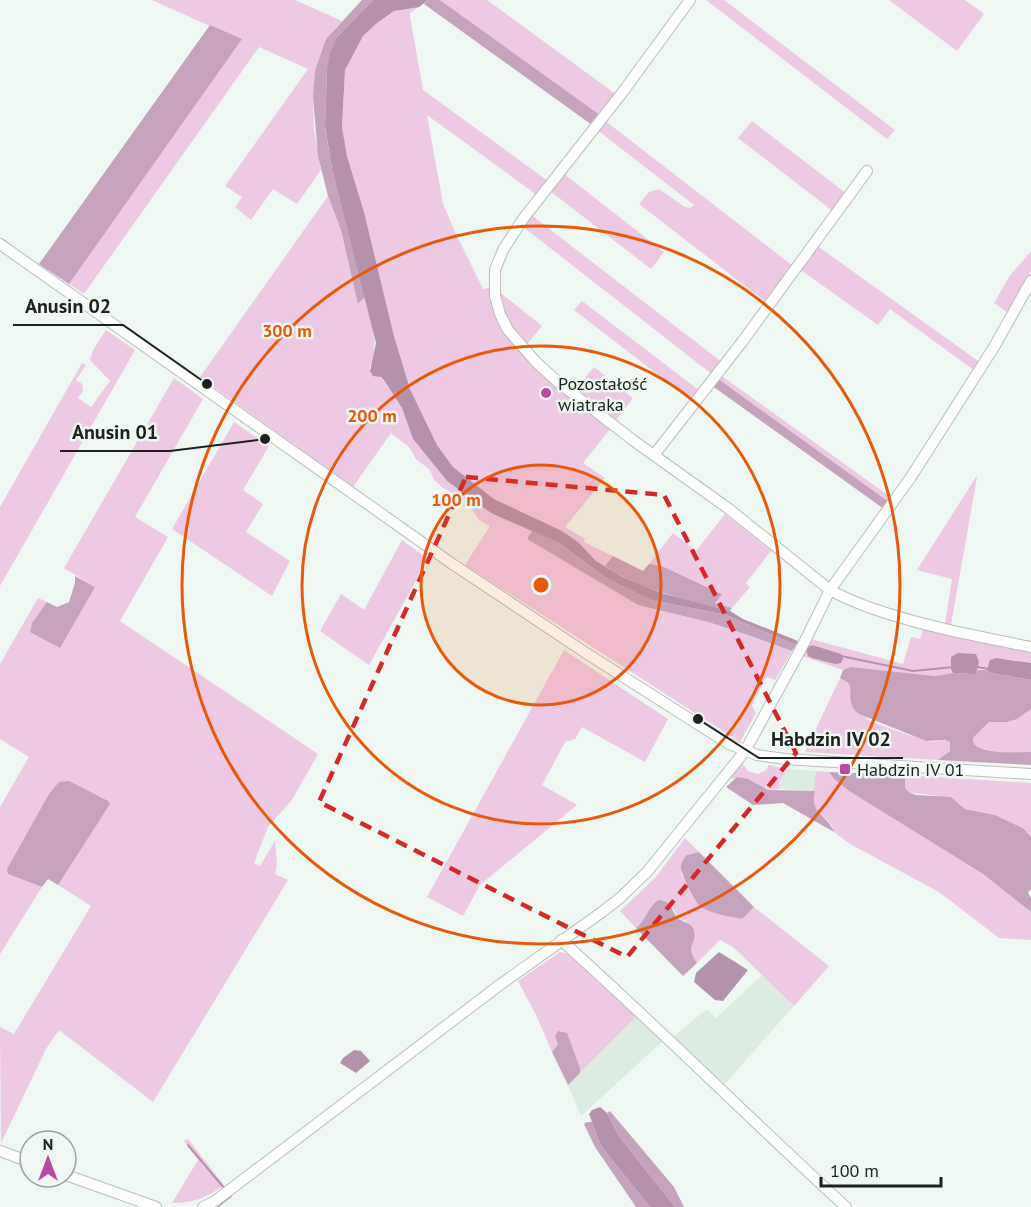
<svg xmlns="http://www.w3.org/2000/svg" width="1031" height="1207" font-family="'PT Sans',sans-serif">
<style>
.built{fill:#dcece2}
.green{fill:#eec9e4}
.forest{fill:#c6a3bd}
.water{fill:#b592ac}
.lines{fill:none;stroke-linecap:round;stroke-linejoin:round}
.stream{stroke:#b592ac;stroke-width:2}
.minor-casing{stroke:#b8c1bb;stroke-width:12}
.minor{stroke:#fff;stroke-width:10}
.marked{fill:none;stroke:#d62828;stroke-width:4.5;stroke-dasharray:12 8;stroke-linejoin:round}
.ring{fill:none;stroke:#e8590c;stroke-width:3}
.poi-dot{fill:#ba49a4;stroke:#eef7f1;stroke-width:2}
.labels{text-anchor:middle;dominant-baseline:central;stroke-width:5;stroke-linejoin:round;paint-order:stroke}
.poi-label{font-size:18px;fill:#1e211f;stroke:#eef7f1;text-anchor:start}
.centre{fill:#e8590c;stroke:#eef7f1;stroke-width:3}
.ring-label{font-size:18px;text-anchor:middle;font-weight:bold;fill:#e8590c;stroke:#eef7f1;stroke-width:5;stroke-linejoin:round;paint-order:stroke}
.leader{fill:none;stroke:#1e211f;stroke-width:2}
.callout-dot{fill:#1e211f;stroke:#eef7f1;stroke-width:2}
.callout-label{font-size:20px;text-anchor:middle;font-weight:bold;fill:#1e211f;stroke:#eef7f1;stroke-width:5;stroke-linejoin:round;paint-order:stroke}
</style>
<rect width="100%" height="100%" fill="#eef7f1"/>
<g class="built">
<path d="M787,769L816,771L815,791L779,789V782Z"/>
<path d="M762,975L794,1006L723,1086L672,1038L707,1009L716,1018Z"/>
<path d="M639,1014L665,1039L581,1116L568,1085Z"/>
</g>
<g class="green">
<path d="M152,0H295L342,21L326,39L313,97L314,130L321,170L297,204L273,189L251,220L235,207L242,197L225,186L308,69L259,47L84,294L69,284L241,40Z"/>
<path d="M440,0H487L617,95L600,115Z"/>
<path d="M706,0H724L895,130L887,139Z"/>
<path d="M889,0H965L984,14L957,51Z"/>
<path d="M411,7H419L410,13V16L423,90L548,181L537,195L427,115L443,204L455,232L483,289L489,288L495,309L506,331L611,428L583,463L605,478L565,527L585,539L584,542L613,556L605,566L596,561L578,542L562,531L494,499L453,467L437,445L410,389L394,336L364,212L347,156L342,127L345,70L351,57L363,36L377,23L394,11Z"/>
<path d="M604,120L793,266L767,303L639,204L649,192L659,189L685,207L690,208L694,205L596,129Z"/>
<path d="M752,121L847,194L834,212L738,138Z"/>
<path d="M563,173L664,252L651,269L550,191Z"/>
<path d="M328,196L341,230L359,304L365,297C372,321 380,344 369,369L384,380L402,408L413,439L447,481L491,513L532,531L527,539L638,605L708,622L745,634L792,651L775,680L767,677L765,679L752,705L756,713L740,742L465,565L490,526L479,520L466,500L443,488L434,480L430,470L416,459L409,447L391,433L353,487L200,377Z"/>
<path d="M530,214L723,363L713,375L522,226Z"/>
<path d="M816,245L981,363L975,371L890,309L878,325L798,268Z"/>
<path d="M1031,251V278L1010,314L994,303L1009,277Z"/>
<path d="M497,290L542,326L525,347L512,330Z"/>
<path d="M582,301L700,391L692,401L574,310Z"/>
<path d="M106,330L135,350L0,586V507L82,363L86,365L76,380L82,384L83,391L78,398L91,407L110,381L90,360L93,350Z"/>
<path d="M594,367L633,398L616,420L576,389Z"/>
<path d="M719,374L892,498L889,502L717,378Z"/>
<path d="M174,378L203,399L135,517L168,537L120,621L318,754L292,800L268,827L254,863L260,866L275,841L277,865L275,874L288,880L153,1102L59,1030L46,1049L1,1143L0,1027L14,1034L91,906L58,885L109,805L8,874L42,887L0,954V807L29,757L0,739V664L38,598L47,602L32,623L30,631L95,587L64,568Z"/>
<path d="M234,422L269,446L243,490L263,504L246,532L290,561L272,596L172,529Z"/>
<path d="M976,477H977L951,625L945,624L952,579L917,570Z"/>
<path d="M725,514L771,551L746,583L750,587L732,608L715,603L721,593L662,566L649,564L673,533L696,551Z"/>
<path d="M402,540L428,559L369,665L320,631L341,594L364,610Z"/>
<path d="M923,629L1031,650V663L1006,659L987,667V670L979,669L976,674L953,673L935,676L851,667L843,670L802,656L811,639L903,664L911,637L920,639Z"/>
<path d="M564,650L668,719L645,762L582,727L575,739L565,742L542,785L577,805L480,885L463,916L427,897Z"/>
<path d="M840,678C856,685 855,708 869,720C873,723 920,739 927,741C935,743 942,738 950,742V751L938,760L805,752Z"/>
<path d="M1031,709V752C1015,752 985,755 974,744L973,738L989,722C1014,722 1010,720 1031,709Z"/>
<path d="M742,763L748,771L758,774L766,770L769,765L787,769L779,782V789C763,793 751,780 737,777L734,779L731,777Z"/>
<path d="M816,771L829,772L834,779L849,791L983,874L1031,912V940L999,938L939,892L850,844L834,832L831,824L814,807L813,799Z"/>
<path d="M905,775L1031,783V837L1023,828L995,815L965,809L956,801L932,795L910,793L905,788Z"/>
<path d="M685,838L699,852L687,855L681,874L693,895L710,911L741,919L754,907L829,966L794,1006L733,947L720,940L697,963C691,955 689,950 693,940L686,921L679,919L671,905L646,918L636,928L620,911L656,877Z"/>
<path d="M560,952L569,954L639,1014L580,1073V1068L556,1036L558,1044L552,1052L537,1017L518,981Z"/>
<path d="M188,1139L224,1185C205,1199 195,1202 172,1203L198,1160L184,1141Z"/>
</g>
<g class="forest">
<path d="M362,0H373L337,37L327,70L325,127L332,169L365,297L358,304L341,230L328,196L318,156L313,97L315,71L326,39Z"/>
<path d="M428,0H440L600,115L592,125L424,4Z"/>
<path d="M210,25L242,39L69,284L39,264Z"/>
<path d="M717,378L889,502L884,509L711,385Z"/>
<path d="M532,531L559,543L608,579L651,600L726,615L796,645L792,651L745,634L708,622L638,605L527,539Z"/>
<path d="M613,556L643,571L649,564L662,566L722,594L715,603L732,608L730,611C687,600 643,591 605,566Z"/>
<path d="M75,576L95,587L60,648L30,632L32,623L47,602L57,607L69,602L75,583Z"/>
<path d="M851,667L935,676L953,673L976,674L978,670H987L990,673L1031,680V709L1017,719L1007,722H989L973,738L974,744C985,755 1015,752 1031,752V765L938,760L950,751V742L945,740L926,741L859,714C856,711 853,709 852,705C847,692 857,686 840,678L843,670Z"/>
<path d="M829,772L905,775V788L910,793L916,795L951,797L965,809L995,815L1023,828L1031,837V889L1028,892L1031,899V912L983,874L849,791L834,779Z"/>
<path d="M737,777L748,779L768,790L815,791C809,814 827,814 834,832L783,803L753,805L726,787Z"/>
<path d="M69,781L108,801L110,804L58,885L48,879L42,887L8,874L7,869L49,794L59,782Z"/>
<path d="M699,852L754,907L742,919C729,916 710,914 700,906C695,902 680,872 681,867C681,862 684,859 687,855Z"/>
<path d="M659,900C675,903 670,911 679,919C685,923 692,923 694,931C697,946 684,943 697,963L683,976L636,928C647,919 649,905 659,900Z"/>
<path d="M558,1031L567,1033L580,1068V1073L568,1085L552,1052L558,1044L555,1036Z"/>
<path d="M610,1111L674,1187L684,1207H675L618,1135L607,1113Z"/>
<path d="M587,1122H592L601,1146L650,1207H636L595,1147L584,1124Z"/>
</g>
<g class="water">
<path d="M373,0H428L419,7L394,11L377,23L363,36L345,70L342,127L347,156L364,212L394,336L410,389L437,445L453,467L494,499L562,531L578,542L596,561L623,577L661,593L730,611L743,619L798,641L796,645L726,615L651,600L608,579L559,543L491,513L447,481L413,439L402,408L384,380L381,377L373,376L370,371L376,343L332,169L325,126L327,70L330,54L337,37Z"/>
<path d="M812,645L841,654L843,659L841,663L835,664L812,658L808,656L806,649Z"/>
<path d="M958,653L976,654L979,662L976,674L953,673L951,669V657Z"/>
<path d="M996,658L1031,663V680L990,673L987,670L990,660Z"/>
<path d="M719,952L748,970L723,1001L715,1000L694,982L696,973Z"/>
<path d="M354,1050L361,1051L370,1061L356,1073L340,1063L343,1058Z"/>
<path d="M600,1107L607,1113L618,1135L675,1207H650L601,1146L589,1114L592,1110Z"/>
</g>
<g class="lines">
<g class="stream">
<path d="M841,656L913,671L954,667"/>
<path d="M977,667L989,669"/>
<path d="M188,1145L224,1188"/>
<path d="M217,1207L231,1196"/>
</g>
<g class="minor-casing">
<g id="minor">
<path d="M690,0L622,93L523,219L503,250L495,270V296L500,314L508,330L537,363L559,383L634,441L729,509L830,590C842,597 855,602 868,607C921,626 976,636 1031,647"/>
<path d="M0,244L451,563L586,653L729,744L757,755L785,759L1031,774"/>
<path d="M654,455L742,342L867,171"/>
<path d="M561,940C658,1027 750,1119 846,1207"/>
<path d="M0,1151L30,1162"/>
<path d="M66,1175L156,1207"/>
<path d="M203,1207L215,1201L501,984L602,912L620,898L647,872L745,751L804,643L830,590L911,477L994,347L1031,281"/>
</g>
</g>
<use href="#minor" class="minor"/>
</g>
<path class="marked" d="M466,477L664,495L796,753L627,957L319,802Z"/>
<circle cx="541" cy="585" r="120" fill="#e8590c" fill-opacity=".12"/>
<g class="ring">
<circle cx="541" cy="585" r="120"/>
<circle cx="541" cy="585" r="239"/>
<circle cx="541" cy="585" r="359"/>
</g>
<g class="poi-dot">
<circle cx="546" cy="393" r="6"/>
<rect x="839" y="763" width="12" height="12" rx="3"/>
</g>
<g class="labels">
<g class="poi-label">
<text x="558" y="383">Pozostałość<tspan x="558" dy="21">wiatraka</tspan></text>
<text x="857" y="769">Habdzin IV 01</text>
</g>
</g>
<circle cx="541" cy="585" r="9" class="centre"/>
<g class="ring-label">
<text x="287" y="337">300 m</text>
<text x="372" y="422">200 m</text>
<text x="456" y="506">100 m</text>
</g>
<path class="leader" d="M207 384L123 325H13M265 439L170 451H60M698 719L759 758H903"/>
<g class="callout-dot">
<circle cx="207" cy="384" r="6"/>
<circle cx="265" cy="439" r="6"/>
<circle cx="698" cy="719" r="6"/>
</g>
<g class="callout-label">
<text x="68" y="313">Anusin 02</text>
<text x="115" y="439">Anusin 01</text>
<text x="831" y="746">Habdzin IV 02</text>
</g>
<g transform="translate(48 1159)"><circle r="28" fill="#eef7f1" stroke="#9ba19d" stroke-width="1.5"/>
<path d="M0-4.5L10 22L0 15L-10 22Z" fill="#ba49a4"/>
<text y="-9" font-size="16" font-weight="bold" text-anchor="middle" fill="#1e211f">N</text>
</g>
<path d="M821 1177v9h120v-9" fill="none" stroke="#1e211f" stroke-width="3"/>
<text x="830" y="1177" font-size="18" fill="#1e211f" stroke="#eef7f1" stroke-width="4.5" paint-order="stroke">100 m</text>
</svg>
